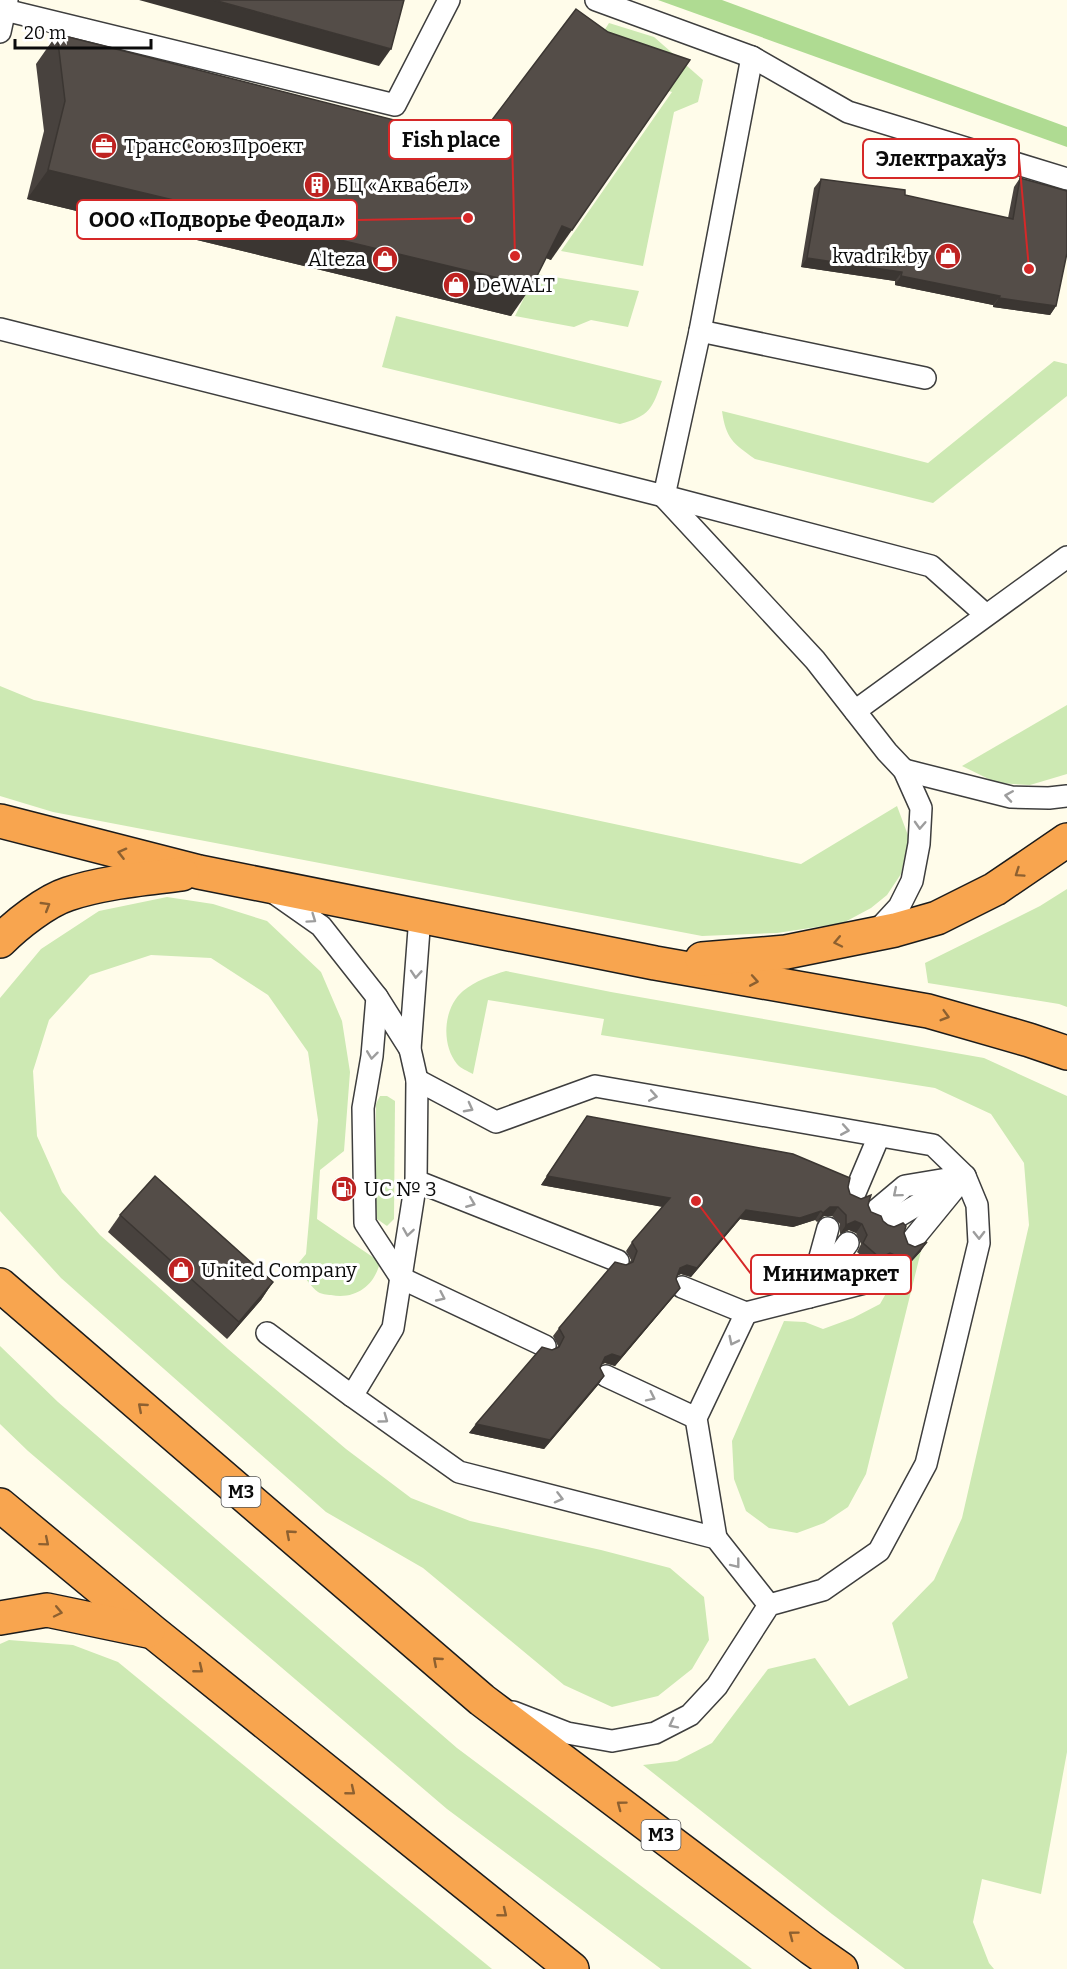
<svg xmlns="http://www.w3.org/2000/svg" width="1067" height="1969" font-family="Bitter,serif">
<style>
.green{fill:#cde9b3}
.forest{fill:#afdb92}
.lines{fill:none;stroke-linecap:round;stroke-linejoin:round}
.lane-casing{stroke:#3e3e3e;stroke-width:24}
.highway-casing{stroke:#1c1c1c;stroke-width:36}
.lane{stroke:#fff;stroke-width:21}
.highway{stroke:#f8a54f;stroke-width:33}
.wall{fill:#48423e}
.shaded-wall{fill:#3b3632}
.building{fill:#544d48;stroke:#3b3632;stroke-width:1.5}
.oneway{stroke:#9d9d9d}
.oneway2{stroke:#8d6030}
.labels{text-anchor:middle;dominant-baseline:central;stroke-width:6;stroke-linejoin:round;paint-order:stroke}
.shield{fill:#fff;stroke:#545454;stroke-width:1.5}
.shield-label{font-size:18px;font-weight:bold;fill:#0b0b0b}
.poi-label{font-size:20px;fill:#0b0b0b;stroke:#fff;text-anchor:start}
.leader{fill:none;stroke:#d62828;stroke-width:2}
.callout-dot{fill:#d62828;stroke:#fff;stroke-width:2}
.callout{fill:#fff;stroke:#d62828;stroke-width:2}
.callout-label{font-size:21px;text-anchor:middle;font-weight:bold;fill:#0b0b0b}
</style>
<rect width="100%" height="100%" fill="#fffcea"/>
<g class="green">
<path d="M609,23L654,37L703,80L698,102L674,112L643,266L561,251L672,92L603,70L587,58Z"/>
<path d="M536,274L639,291L628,327L591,320L574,327L515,316Z"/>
<path d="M396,316L662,381C652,409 650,416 620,424L382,367Z"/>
<path d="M1054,361L1067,364V396L933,503L755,459C733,443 726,439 722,411L928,463Z"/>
<path d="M0,686L34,700L801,864L897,806L909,838L901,874L887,895L871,908L843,923L777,933L702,936L53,812L0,796Z"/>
<path d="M1067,705V774L1030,785L997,783L962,766Z"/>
<path d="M1067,889V1007L1059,1004L928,983L925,963L1040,906Z"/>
<path d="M167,897L213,904L267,921L321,972L342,1021L350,1072L344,1151L320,1170L317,1219L380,1262C375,1285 356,1300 331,1295C327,1295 321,1294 318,1292C310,1286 303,1274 296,1266L306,1254L318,1120L308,1052L268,995L211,958L151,955L90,975L49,1020L33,1071L37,1136L62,1192L100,1235L228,1349L346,1449L411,1498L470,1521L601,1550L670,1568L704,1597L709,1640L692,1669L658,1696L612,1707L564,1685L423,1568L326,1512L61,1278L0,1211V998L41,949L99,911Z"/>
<path d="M506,971L611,992L984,1058L1067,1096V1752L1041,1894L982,1879L973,1922L989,1963L994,1969H905L832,1914L643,1765L677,1761L712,1743L768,1669L815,1658L849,1706L908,1678L892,1623L934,1580L962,1518L1029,1225L1024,1163L991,1114L935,1088L601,1035L604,1019L488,1000L473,1074C468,1071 461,1069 457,1064C441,1044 443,1008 463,991C475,981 492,975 506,971Z"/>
<path d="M380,1096H387L395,1101L394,1219L387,1226L377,1219L376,1206V1104Z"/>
<path d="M921,1251L866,1474L848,1507L824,1523L797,1533L769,1528L746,1511L734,1479L732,1441L784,1321L805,1322L823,1329L853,1318L880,1304L892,1283Z"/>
<path d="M0,1346L58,1402L457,1748L752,1969H661L447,1809L28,1451L0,1424Z"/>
<path d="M9,1640L73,1645L118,1662L492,1969H0V1644Z"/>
</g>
<path class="forest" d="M658,0H722L1067,127V147Z"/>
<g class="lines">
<g class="lane-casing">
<g id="lane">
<path d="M596,0L752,57L848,112L1067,179"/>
<path d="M5,10L395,105L449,0"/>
<path d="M0,32L7,0"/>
<path d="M0,329L664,496L931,566L986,615"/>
<path d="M700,331L752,57"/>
<path d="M664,496L700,331L925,378"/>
<path d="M664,497L815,660L887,752L904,770L921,808L919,844L912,881L899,907L874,934"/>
<path d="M855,711L1067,557"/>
<path d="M904,770L1011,797L1049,798L1067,796"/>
<path d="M274,893L321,926L377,997L410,1049"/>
<path d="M420,916L410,1049L417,1080L416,1181L393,1328L352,1396L459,1472L716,1538L769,1605"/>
<path d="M377,997L372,1056L363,1108L365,1223L401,1278L545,1346"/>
<path d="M417,1080L496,1122L595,1086L933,1145L965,1176L977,1205L979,1243L926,1464L879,1551L823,1590L769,1605L717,1686L690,1715L655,1733L612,1741L567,1733L513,1712"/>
<path d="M416,1181L618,1261"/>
<path d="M854,1195L879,1136"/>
<path d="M874,1212L905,1186L965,1176"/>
<path d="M887,1223L954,1183"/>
<path d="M910,1243L955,1188"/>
<path d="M818,1284L848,1243"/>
<path d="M682,1287L746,1313L696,1418L716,1538"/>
<path d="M809,1297L828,1228"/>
<path d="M746,1313L880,1279L883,1275"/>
<path d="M267,1333L352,1396"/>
<path d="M606,1376L696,1418"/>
</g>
</g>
<g class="highway-casing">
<g id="highway">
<path d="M0,821L199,872L655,963L928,1011L1029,1040L1067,1053"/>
<path d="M0,941C16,925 46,901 68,894C104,882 144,879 182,874"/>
<path d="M702,959L786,952L895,930L937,918L995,889L1067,840"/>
<path d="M0,1285L482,1700L811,1948L841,1969"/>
<path d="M0,1505L153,1632L572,1969"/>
<path d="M0,1618L47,1610L148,1631"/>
</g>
</g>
<use href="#lane" class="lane"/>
<use href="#highway" class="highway"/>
</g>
<g class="wall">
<path d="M608,32L551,260L546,258L511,316L27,199L44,131L36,64L57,34L476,141Z"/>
<path d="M1020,178L1056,306L1050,315L993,307V305L895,285V281L801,267L814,188L821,179L905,195L1008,218L1014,187Z"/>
<path d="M587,1116L848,1187L850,1194L868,1205L871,1212L888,1225L904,1233L908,1244L921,1251L893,1282L896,1276L891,1265L884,1262L873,1267L857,1252L861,1244L856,1233L849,1230L840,1234V1224L832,1216H824L817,1222L815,1220L793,1227L740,1219L691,1277L681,1274L677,1276L676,1279L680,1288L674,1296L615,1366L605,1363L601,1365L600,1368L604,1376L598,1385L544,1449L469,1433L476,1424L552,1350L556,1348L558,1346L553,1336L559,1328L626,1265L629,1263L631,1260L626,1251L632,1242L663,1207L541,1185Z"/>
<path d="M120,1215L273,1282L261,1300L227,1339L108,1232Z"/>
</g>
<g class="shaded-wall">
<path d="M139,0H214L391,49L379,66Z"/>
<path d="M48,170L532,286L511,316L27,199Z"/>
<path d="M562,226L572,230L551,260L541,256Z"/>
<path d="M807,258L902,272L895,281L801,267Z"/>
<path d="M901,276L1000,296L993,305L895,285Z"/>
<path d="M999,298L1056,306L1050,315L993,307Z"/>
<path d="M547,1176L670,1198L664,1207L541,1185Z"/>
<path d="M830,1207H838L832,1216H824L817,1222L823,1213Z"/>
<path d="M746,1210L821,1211L815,1220L793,1227L740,1219L691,1277L681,1274L674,1277L680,1268Z"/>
<path d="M855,1221L862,1224L856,1233L849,1230L840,1234L846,1225Z"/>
<path d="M927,1242L921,1251L893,1282L900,1273Z"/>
<path d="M890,1253L897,1256L891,1265L884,1262L873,1267L880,1258Z"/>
<path d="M273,1282L261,1300L227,1339L239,1322Z"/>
<path d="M680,1288L674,1296L615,1366L605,1363L598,1366L605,1357Z"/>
<path d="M604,1376L598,1385L544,1449L469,1433L476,1424Z"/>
</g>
<g class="building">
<path d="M214,0H404L391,49Z"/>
<path d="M576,9L608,32L690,60L572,230L562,226L532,286L48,170L65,101L57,34L476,141Z"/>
<path d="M1020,178L1067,191V253L1056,306L999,298L1000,296L901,276L902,272L807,258L821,179L905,190V195L1013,219Z"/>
<path d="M587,1116L793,1154L850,1178L848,1187L850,1194L861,1199L871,1195L868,1205L871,1212L881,1216L883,1221L888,1225L894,1227L903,1223L906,1226L904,1233L908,1244L915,1247L927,1242L900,1273L902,1267L897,1256L890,1253L880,1258L863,1243L867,1235L862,1224L855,1221L846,1225V1215L838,1207H830L823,1213L821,1211L800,1218L746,1210L697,1268L687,1265L680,1268L676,1279L680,1288L621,1357L612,1354L605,1357L600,1368L604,1376L550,1440L476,1424L542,1347L552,1350L559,1347L564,1337L559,1328L615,1262L626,1265L633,1262L637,1251L632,1242L670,1198L547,1176Z"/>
<path d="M155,1176L273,1282L239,1322L120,1215Z"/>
</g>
<defs><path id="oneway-chevron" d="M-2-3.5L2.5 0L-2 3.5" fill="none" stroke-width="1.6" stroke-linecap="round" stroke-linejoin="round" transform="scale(1.5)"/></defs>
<g class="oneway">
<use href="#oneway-chevron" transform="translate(1009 796) rotate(-171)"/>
<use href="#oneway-chevron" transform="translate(920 825) rotate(93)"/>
<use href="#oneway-chevron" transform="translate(312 919) rotate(35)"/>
<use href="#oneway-chevron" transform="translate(416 974) rotate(94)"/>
<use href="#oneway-chevron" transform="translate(372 1055) rotate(97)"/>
<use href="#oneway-chevron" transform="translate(653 1096) rotate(10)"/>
<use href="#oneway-chevron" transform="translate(469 1108) rotate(28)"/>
<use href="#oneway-chevron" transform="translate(845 1130) rotate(10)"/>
<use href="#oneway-chevron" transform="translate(897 1193) rotate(140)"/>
<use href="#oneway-chevron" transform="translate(471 1203) rotate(22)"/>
<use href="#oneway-chevron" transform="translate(408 1232) rotate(99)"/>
<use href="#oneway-chevron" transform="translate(979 1235) rotate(89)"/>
<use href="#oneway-chevron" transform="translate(441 1297) rotate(25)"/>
<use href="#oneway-chevron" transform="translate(733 1341) rotate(116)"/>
<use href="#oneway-chevron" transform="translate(651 1397) rotate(26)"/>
<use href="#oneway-chevron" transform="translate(384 1419) rotate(36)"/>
<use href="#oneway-chevron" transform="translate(559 1498) rotate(14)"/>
<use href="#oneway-chevron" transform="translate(736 1564) rotate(52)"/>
<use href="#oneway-chevron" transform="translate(673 1724) rotate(153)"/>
</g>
<g class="oneway2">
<use href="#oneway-chevron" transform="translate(122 853) rotate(-166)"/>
<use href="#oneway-chevron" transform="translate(1019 873) rotate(146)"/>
<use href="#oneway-chevron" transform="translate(46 906) rotate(-31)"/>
<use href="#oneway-chevron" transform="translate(838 942) rotate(168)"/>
<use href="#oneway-chevron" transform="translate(754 981) rotate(10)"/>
<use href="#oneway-chevron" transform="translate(945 1016) rotate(16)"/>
<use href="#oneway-chevron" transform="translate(142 1407) rotate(-139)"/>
<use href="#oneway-chevron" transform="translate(290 1534) rotate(-139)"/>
<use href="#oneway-chevron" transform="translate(45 1542) rotate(40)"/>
<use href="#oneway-chevron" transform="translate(58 1612) rotate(12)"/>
<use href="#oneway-chevron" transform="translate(437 1661) rotate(-139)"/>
<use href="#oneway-chevron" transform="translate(199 1669) rotate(39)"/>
<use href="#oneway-chevron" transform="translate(351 1791) rotate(39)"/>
<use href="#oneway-chevron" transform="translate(621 1805) rotate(-143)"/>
<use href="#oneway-chevron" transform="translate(503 1913) rotate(39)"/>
<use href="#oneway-chevron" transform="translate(793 1935) rotate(-143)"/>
</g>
<defs>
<g id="office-disc" transform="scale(1.35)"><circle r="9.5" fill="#be2221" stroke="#fff"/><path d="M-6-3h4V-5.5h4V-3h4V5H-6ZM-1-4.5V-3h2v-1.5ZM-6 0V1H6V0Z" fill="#fff"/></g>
<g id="building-disc" transform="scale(1.35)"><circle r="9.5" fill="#be2221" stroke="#fff"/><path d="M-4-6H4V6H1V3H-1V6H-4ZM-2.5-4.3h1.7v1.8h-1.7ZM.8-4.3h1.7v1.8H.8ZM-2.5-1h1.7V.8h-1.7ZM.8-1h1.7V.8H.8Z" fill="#fff"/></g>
<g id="shop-disc" transform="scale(1.35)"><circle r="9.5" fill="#be2221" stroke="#fff"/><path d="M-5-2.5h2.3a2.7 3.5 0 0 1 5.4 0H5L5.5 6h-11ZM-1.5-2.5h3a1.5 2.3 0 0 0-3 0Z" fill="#fff"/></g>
<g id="fuel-disc" transform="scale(1.35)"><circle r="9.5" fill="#be2221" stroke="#fff"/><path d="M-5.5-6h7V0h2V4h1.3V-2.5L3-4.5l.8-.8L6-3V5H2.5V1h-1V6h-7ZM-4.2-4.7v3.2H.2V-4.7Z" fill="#fff"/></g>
</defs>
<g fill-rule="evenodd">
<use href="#office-disc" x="104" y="146"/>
<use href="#building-disc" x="317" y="185"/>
<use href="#shop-disc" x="948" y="256"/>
<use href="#shop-disc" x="385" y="259"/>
<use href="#shop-disc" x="456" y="285"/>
<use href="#fuel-disc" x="344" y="1189"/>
<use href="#shop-disc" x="181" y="1270"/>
</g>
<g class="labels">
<g class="shield">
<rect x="221.5" y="1477" width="39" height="30" rx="4.5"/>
<rect x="641.5" y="1820" width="39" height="30" rx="4.5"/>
</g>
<g class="shield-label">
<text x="241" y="1492">М3</text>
<text x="661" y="1835">М3</text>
</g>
<g class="poi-label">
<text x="124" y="146">ТрансСоюзПроект</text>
<text x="336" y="185">БЦ «Аквабел»</text>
<text x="928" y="256" text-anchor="end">kvadrik.by</text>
<text x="366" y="259" text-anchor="end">Alteza</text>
<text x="476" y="285">DeWALT</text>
<text x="364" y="1189">UC № 3</text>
<text x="201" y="1270">United Company</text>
</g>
</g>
<path class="leader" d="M515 256L512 140M1029 269L1019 158M468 218L357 220M696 1201L751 1274"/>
<g class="callout-dot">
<circle cx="515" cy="256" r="6"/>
<circle cx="1029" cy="269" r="6"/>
<circle cx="468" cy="218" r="6"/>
<circle cx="696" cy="1201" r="6"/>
</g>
<g class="callout">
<rect x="389" y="120" width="123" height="39" rx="6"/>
<rect x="863" y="139" width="156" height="39" rx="6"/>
<rect x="77" y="200" width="280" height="39" rx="6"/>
<rect x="751" y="1255" width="160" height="39" rx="6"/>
</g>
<g class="callout-label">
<text x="451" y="147">Fish place</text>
<text x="941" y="166">Электрахаўз</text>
<text x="217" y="227">ООО «Подворье Феодал»</text>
<text x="831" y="1281">Минимаркет</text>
</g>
<path d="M15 39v9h136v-9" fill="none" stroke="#0b0b0b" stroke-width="3"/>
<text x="24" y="39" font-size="18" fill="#0b0b0b" stroke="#ffffff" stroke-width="4.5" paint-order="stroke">20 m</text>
</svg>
